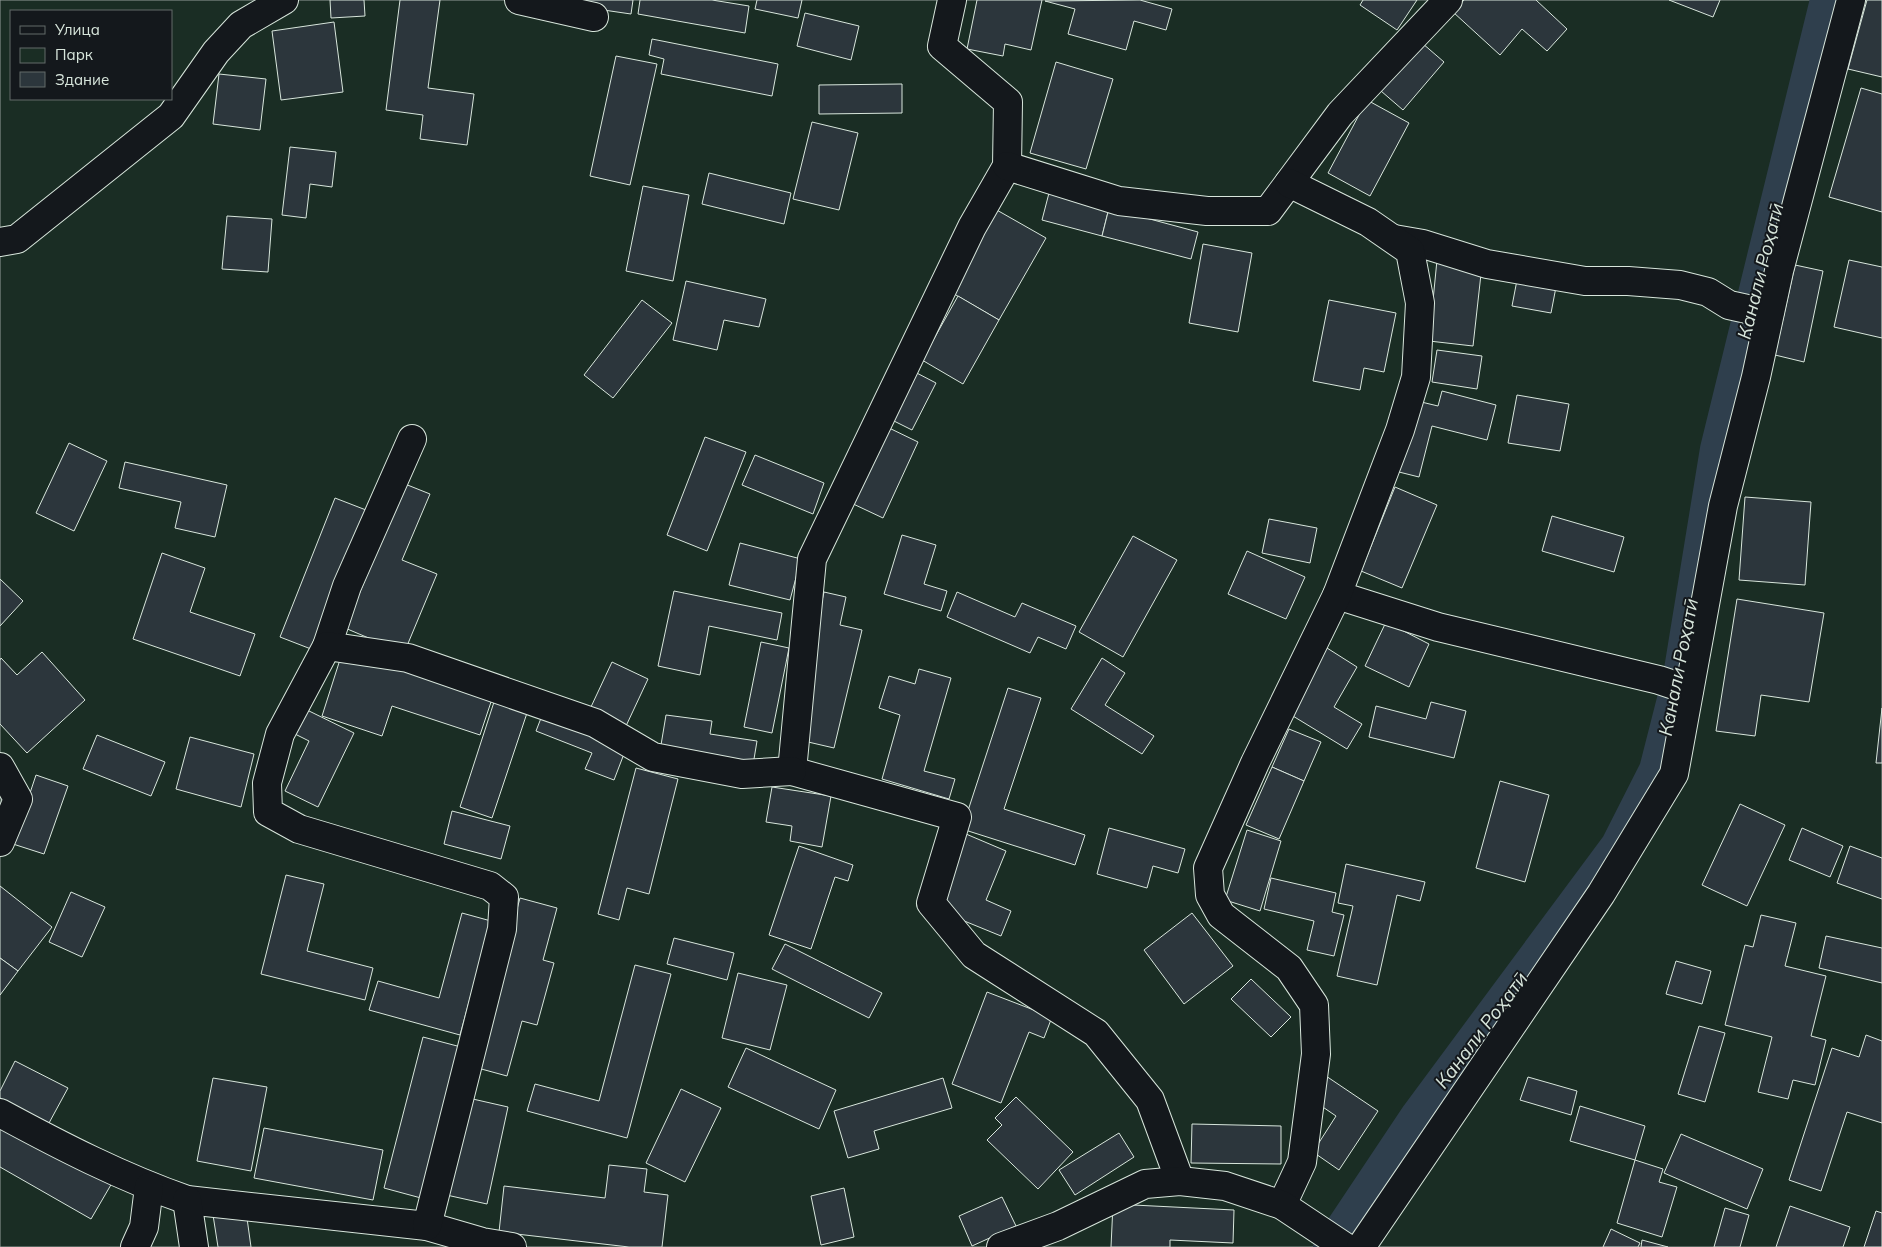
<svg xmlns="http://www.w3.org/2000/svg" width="1882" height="1247" font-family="Mulish,sans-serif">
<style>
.green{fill:#1a2d24;stroke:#939e99;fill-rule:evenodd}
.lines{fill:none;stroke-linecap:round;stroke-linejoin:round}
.canal{stroke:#2f3f4d;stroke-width:34}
.building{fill:#2c363c;stroke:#d8e6dc}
.minor-casing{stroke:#d8e6dc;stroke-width:30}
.minor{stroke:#14181c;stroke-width:28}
.labels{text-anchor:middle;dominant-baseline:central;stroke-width:4;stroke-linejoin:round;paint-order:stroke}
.water-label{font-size:19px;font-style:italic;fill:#d8e6dc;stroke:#14181c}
</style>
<rect width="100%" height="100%" fill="#14181c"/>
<path class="green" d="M0,0H1882V1247H0ZM11,11H171V99H11ZM1736,360L1688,632L1687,631L1717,449Z"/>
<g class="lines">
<path class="canal" d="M1330,1247L1418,1115L1618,845L1656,770L1680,676L1717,449L1827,0"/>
</g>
<g class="building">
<path d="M330,0H364L365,16L331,18Z"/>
<path d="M400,0H440L428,88L474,94L467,145L420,139L423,115L386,110Z"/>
<path d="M577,0H633L631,14L576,6Z"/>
<path d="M640,0H712L749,6L745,33L638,14Z"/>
<path d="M757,0H802L798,18L755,9Z"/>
<path d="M977,0H1042L1031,50L1005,44L1003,56L967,49Z"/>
<path d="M1140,0L1172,9L1166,30L1134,21L1126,50L1068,34L1075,9L1045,1Z"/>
<path d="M1363,0H1417L1397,30L1360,5Z"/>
<path d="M1464,0H1536L1567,29L1547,51L1522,29L1500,55L1453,12Z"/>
<path d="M1669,0H1720L1713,17Z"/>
<path d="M1867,0H1882V77L1848,69Z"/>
<path d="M805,13L859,26L851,60L797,46Z"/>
<path d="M334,22L343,92L281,100L272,31Z"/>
<path d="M652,39L778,64L772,96L661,74L664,59L649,55Z"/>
<path d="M1422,43L1444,62L1403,110L1381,91Z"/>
<path d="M616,56L657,64L630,185L590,176Z"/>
<path d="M1056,62L1113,79L1086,169L1030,153Z"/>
<path d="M219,74L266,79L260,130L213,124Z"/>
<path d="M902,84V113L819,114V85Z"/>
<path d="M1861,88L1882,94V212L1829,197Z"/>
<path d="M1367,100L1409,123L1370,196L1328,173Z"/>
<path d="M812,122L858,133L839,210L793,199Z"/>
<path d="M290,147L336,152L332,187L310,184L306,218L282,215Z"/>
<path d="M709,173L791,193L784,224L702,204Z"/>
<path d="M643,186L689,195L673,281L626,271Z"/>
<path d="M1049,193L1109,208L1102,236L1042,220Z"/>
<path d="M1109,208L1198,232L1191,259L1102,236Z"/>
<path d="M995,209L1046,238L999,320L949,291Z"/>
<path d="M227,216L272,219L268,272L222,269Z"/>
<path d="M1203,244L1252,253L1238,332L1189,323Z"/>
<path d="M1437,260L1482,265L1473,346L1429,341Z"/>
<path d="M1849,260L1882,267V338L1834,327Z"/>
<path d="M1795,265L1823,271L1804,362L1775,355Z"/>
<path d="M1517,280L1556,287L1551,313L1512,306Z"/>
<path d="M686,281L766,299L759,327L724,320L717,350L673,340Z"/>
<path d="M958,296L999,320L963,384L922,360Z"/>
<path d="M642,300L672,323L613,398L584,375Z"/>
<path d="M1329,300L1396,313L1384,372L1364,368L1360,390L1313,381Z"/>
<path d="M1437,350L1482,356L1477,389L1432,382Z"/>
<path d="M911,370L936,383L912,430L886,417Z"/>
<path d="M1442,391L1496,405L1487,440L1432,426L1419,477L1395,471L1413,400L1438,406Z"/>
<path d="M1517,395L1569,404L1560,451L1508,443Z"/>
<path d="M885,426L918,442L883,518L849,502Z"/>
<path d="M705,437L746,452L707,551L667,535Z"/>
<path d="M69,443L107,461L74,531L36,513Z"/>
<path d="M755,455L824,483L813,514L742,485Z"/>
<path d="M125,462L227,485L215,537L175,528L181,502L119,488Z"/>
<path d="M405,484L430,494L402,560L437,574L404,653L345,628Z"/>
<path d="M1395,487L1437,505L1402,588L1361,571Z"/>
<path d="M1745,497L1811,502L1805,585L1739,580Z"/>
<path d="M335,498L366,510L311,649L280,637Z"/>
<path d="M1552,516L1624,537L1614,572L1542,551Z"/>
<path d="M1269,519L1317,528L1310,563L1262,553Z"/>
<path d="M902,535L936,545L924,584L947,591L941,611L884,594Z"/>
<path d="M1133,536L1177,560L1123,657L1079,632Z"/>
<path d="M740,543L801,559L790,600L729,585Z"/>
<path d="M1247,551L1305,577L1286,619L1228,594Z"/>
<path d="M162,553L205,568L190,612L255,634L240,676L133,639Z"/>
<path d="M0,579L23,601L0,626Z"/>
<path d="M674,591L782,613L777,640L709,626L700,675L658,666Z"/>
<path d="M824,592L846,597L840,625L862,630L834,748L791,738Z"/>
<path d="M957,592L1015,617L1022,603L1076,626L1066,649L1038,637L1030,653L947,617Z"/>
<path d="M1737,599L1824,613L1809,702L1761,695L1755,736L1716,731Z"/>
<path d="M1386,622L1429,644L1409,687L1365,666Z"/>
<path d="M761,642L789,648L772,733L744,727Z"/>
<path d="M344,647L493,696L480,735L392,706L382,736L322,716Z"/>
<path d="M1327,648L1357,667L1334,707L1362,724L1347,749L1288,713Z"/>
<path d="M42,652L85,700L27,753L0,724V660L1,658L17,675Z"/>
<path d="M1102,658L1125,673L1105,705L1154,736L1142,754L1071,709Z"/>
<path d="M612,662L648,679L626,726L590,709Z"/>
<path d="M919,669L951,678L924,771L955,779L949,799L882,779L900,715L879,708L889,676L915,684Z"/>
<path d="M1008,688L1041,698L1004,809L1085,835L1075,865L962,829Z"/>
<path d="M494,702L527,713L492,818L460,807Z"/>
<path d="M1431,702L1466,711L1454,758L1369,737L1376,706L1426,719Z"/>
<path d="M1882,708V763H1876Z"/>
<path d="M305,709L354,733L318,807L285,791L309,741L293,733Z"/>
<path d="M543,713L627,746L614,780L585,769L592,753L536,731Z"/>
<path d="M666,715L712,721L710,734L757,741L753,765L660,751Z"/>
<path d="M1289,729L1321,742L1304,781L1272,767Z"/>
<path d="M97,735L165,762L151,796L83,769Z"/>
<path d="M190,737L254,754L241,807L176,789Z"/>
<path d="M1272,767L1304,781L1279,839L1246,825Z"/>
<path d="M636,768L678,779L649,894L627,888L619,920L598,914Z"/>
<path d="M36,775L68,786L44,854L13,844Z"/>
<path d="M1500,781L1549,795L1525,882L1476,868Z"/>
<path d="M772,787L831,796L822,847L790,841L792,826L766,822Z"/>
<path d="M1740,804L1785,825L1747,906L1702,885Z"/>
<path d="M452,811L510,826L501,859L444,844Z"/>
<path d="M1109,828L1185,849L1178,873L1153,866L1147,888L1097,874Z"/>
<path d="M1802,828L1843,846L1830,877L1789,860Z"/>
<path d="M1247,830L1281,841L1260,911L1225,900Z"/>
<path d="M966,834L1006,851L986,900L1011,911L1001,936L935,909Z"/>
<path d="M799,846L853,865L848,881L835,877L811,949L769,935Z"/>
<path d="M1850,846L1882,858V899L1837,883Z"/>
<path d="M1346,864L1425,882L1420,901L1397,895L1377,985L1337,976L1353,906L1338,903Z"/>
<path d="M286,875L324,884L307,951L373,968L365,1000L261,974Z"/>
<path d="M1271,878L1336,893L1332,912L1344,915L1334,956L1307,950L1314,921L1264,909Z"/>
<path d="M0,886L52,927L18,971L0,958Z"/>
<path d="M71,892L105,907L82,957L49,942Z"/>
<path d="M520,898L557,908L543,960L554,963L537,1025L522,1021L507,1076L474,1067Z"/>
<path d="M462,913L491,921L460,1035L369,1010L378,981L439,998Z"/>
<path d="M1192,913L1233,966L1184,1004L1144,950Z"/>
<path d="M1761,915L1796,923L1785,966L1826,976L1811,1036L1826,1040L1815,1085L1793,1080L1788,1099L1758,1092L1772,1037L1725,1025L1745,945L1753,947Z"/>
<path d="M1826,936L1882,948V983L1819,968Z"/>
<path d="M674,938L734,953L727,980L667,964Z"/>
<path d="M785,944L882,993L869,1018L772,969Z"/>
<path d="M0,958L18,971L0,995Z"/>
<path d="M1676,961L1711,971L1702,1004L1666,994Z"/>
<path d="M635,965L671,974L627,1138L527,1111L535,1084L599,1101Z"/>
<path d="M738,973L787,985L770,1050L722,1038Z"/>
<path d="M1251,979L1291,1017L1271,1037L1231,999Z"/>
<path d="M987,992L1052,1017L1044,1038L1029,1032L1001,1103L952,1084Z"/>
<path d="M1699,1026L1725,1033L1705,1102L1678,1094Z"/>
<path d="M1866,1035L1882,1041V1123L1847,1112L1821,1191L1789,1180L1832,1048L1859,1057Z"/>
<path d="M423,1037L461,1047L421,1198L384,1188Z"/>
<path d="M746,1048L836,1090L819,1129L728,1087Z"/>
<path d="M15,1061L68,1088L49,1123L0,1098V1091Z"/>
<path d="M1326,1076L1378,1111L1339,1170L1313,1152L1336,1116L1311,1099Z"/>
<path d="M1528,1077L1577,1091L1571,1115L1520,1100Z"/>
<path d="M213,1078L267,1087L251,1171L197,1161Z"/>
<path d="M943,1078L952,1108L874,1131L879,1149L848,1158L834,1111Z"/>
<path d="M681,1089L721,1108L685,1182L646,1163Z"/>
<path d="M464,1097L508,1107L487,1204L442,1194Z"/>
<path d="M1016,1097L1073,1152L1038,1189L987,1140L1002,1125L995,1118Z"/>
<path d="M1580,1106L1645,1126L1635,1160L1570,1141Z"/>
<path d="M0,1118L112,1183L91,1219L0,1167Z"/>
<path d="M1192,1124L1281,1126V1164L1191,1163Z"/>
<path d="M264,1128L383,1150L373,1200L254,1178Z"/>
<path d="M1119,1133L1134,1157L1075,1195L1059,1170Z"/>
<path d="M1681,1134L1763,1169L1747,1209L1664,1173Z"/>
<path d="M1635,1160L1663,1169L1659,1182L1677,1187L1662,1237L1617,1223Z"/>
<path d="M609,1165L647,1169L644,1192L668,1195L662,1247H629L499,1232L504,1186L605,1198Z"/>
<path d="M844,1188L854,1237L821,1245L811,1196Z"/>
<path d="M1002,1197L1016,1226L972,1246L959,1216Z"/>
<path d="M1113,1204L1234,1210L1233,1243L1170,1240V1247H1111Z"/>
<path d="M1790,1206L1850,1227L1843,1247H1776Z"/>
<path d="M1725,1208L1749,1215L1740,1247H1714Z"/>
<path d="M246,1211L251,1247H218L213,1215Z"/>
<path d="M1876,1211L1882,1213V1247H1864Z"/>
<path d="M1611,1229L1640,1243L1638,1247H1603Z"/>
<path d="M1642,1240L1668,1247H1641Z"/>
</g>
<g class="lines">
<g class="minor-casing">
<g id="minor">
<path d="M519,0L594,17"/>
<path d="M952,0L942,46L1008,102L1007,166L972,227L812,559L792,771L957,817L931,903L974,955L1096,1033L1150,1100L1180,1181"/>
<path d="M1007,166L1119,201L1207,211H1268L1340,114L1448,0"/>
<path d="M1394,239L1423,244L1487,264L1585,281H1628L1680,285L1708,292L1729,305L1756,311H1770"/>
<path d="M0,242L17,239L171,116L216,52L241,25L284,0"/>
<path d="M1337,595L1438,627L1659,680L1689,690"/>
<path d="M327,646L347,586L412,439"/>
<path d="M0,767L18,799L0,842"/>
<path d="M0,1113C61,1146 121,1177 187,1200L427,1226L482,1242L512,1247"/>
<path d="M187,1200L194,1247"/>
<path d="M1282,1205L1302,1162L1316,1054L1314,1005L1289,968L1221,915L1210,895L1208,868L1255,763L1337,595L1400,430L1416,377L1420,303L1410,251L1368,222L1289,183"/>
<path d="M427,1226L502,929L504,897L490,886L299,829L268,812L267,783L280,734L327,646L408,658L595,723L653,757L742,774L792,771"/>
<path d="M135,1247L144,1227L149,1187"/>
<path d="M1001,1247L1058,1226L1145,1184L1180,1181L1225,1186L1282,1205L1345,1247"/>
<path d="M1361,1247L1601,894L1674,774L1723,506L1756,377L1779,271L1851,0"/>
</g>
</g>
<use href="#minor" class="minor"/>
</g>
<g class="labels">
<g class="water-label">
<text transform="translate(1760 271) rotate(-76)">Канали Роҳатӣ</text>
<text transform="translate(1678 667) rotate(-79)">Канали Роҳатӣ</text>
<text transform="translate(1481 1030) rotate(-53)">Канали Роҳатӣ</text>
</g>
</g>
<rect x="10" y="10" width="162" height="90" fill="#14181c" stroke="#626a69"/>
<rect x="20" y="26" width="25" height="8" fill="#14181c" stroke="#626a69"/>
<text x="55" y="35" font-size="15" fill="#d8e6dc">Улица</text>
<rect x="20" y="48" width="25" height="15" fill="#1a2d24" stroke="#626a69"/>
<text x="55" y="60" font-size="15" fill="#d8e6dc">Парк</text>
<rect x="20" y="72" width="25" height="15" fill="#2c363c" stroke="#626a69"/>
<text x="55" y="85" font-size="15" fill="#d8e6dc">Здание</text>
</svg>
